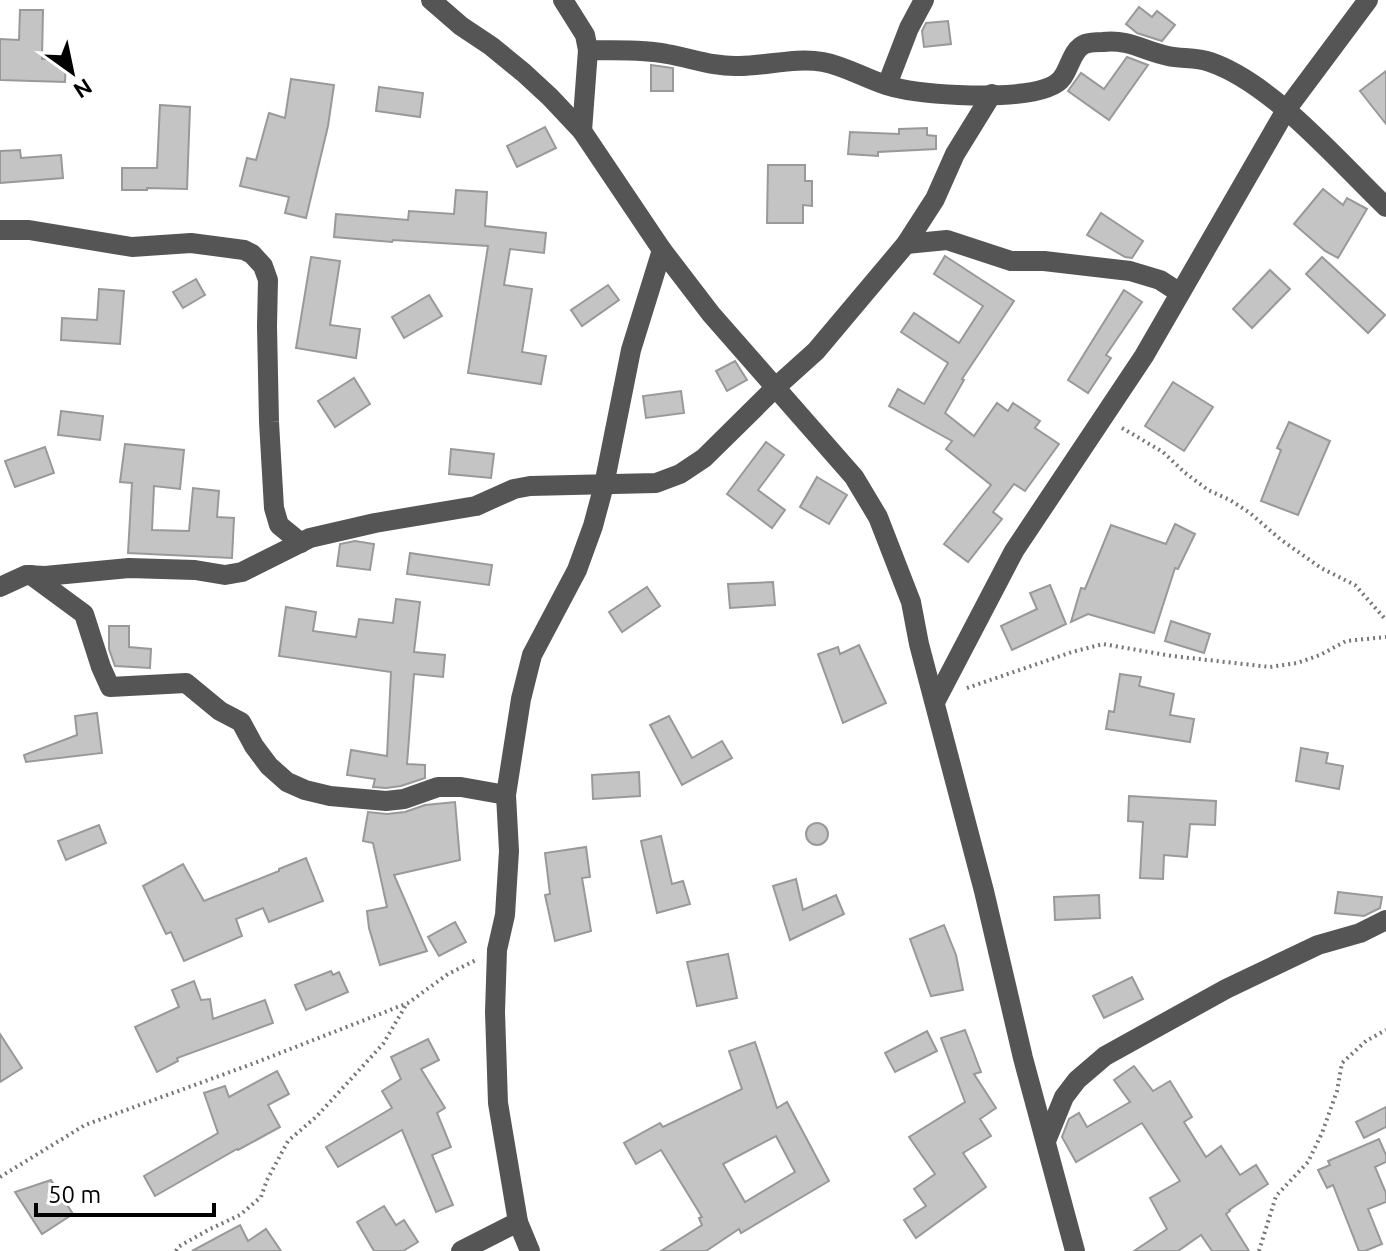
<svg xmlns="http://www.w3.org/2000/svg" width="1386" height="1251" font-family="Ubuntu,sans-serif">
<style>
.building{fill:#c4c4c4;stroke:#999;stroke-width:2;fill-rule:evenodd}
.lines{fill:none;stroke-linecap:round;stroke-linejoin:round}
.path{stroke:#777;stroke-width:4;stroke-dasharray:2 4;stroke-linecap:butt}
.minor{stroke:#555;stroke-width:20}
</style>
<rect width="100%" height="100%" fill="#fff"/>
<g class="building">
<path d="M1139,7L1152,17L1157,11L1175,25L1162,41L1137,33L1126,24Z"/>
<path d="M20,10H43L42,59H66L65,82L0,80V39L19,40Z"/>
<path d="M948,21L951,44L924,47L922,31L926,23Z"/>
<path d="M1127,57L1148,65L1109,120L1068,91L1081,73L1104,89Z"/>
<path d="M651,65L673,68V91H651Z"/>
<path d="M1386,71V124L1360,91Z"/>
<path d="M291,79L334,85L328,126L306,218L285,213L289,197L240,186L247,158L256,160L269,113L285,118Z"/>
<path d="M379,87L423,93L420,117L376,111Z"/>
<path d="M160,105L190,107L187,189L147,188V190H122V168H157Z"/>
<path d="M545,127L556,148L517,167L507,146Z"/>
<path d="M927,128V135L936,136V149L878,152V156L848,154L850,132L899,134V129Z"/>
<path d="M20,150L21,158L61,155L63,178L0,183V151Z"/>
<path d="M768,165H805V181H812V206L803,205V223H767Z"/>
<path d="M1323,189L1343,205L1347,198L1367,209L1338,258L1325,251L1294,224Z"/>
<path d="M456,190L487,192L485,226L546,233L544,253L510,249L504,285L532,289L522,352L546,356L541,384L468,373L488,246L393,240L392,242L334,237L336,214L408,220L409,211L454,214Z"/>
<path d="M1101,213L1143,241L1132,258L1125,257L1087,235Z"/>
<path d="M945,256L1014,301L962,379L964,380L945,413L974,436L997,403L1008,411L1013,403L1040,421L1035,428L1059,444L1025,491L1014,484L993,512L1002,519L968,562L944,544L991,485L946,449L952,441L889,406L898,389L924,404L948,363L901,332L914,313L959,343L983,306L934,274Z"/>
<path d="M311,257L340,261L330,325L360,329L356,358L296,348Z"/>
<path d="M1322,257L1385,315L1368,333L1306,274Z"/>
<path d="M1270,270L1290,289L1252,328L1233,309Z"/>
<path d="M196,279L205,295L183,308L173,292Z"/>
<path d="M608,285L619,300L582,326L571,310Z"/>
<path d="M99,289L124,291L120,344L61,340L62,318L97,320Z"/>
<path d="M1124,290L1142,302L1106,355L1111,358L1088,393L1068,380Z"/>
<path d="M429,295L442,316L404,338L392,317Z"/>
<path d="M735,361L747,380L727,391L716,371Z"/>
<path d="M354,378L370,404L335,427L318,401Z"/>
<path d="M1173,382L1213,407L1184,451L1145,426Z"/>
<path d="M681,391L684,413L646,418L643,396Z"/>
<path d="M61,411L103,416L100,440L58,435Z"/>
<path d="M1289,422L1330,441L1298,515L1261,501L1281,450L1277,448Z"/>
<path d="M766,442L784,455L758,490L785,510L772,528L727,494Z"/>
<path d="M125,444L184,450L180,489L154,486L152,530L189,531L193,488L219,491L217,517L234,518L232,558L128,553L132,483L120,482Z"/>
<path d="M45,447L54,473L15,487L5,461Z"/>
<path d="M451,449L494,454L491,478L449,474Z"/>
<path d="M817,477L847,495L829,524L800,507Z"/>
<path d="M1175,524L1195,534L1178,569L1175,568L1154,633L1088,614L1071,622L1081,588L1085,589L1111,525L1166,544Z"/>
<path d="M355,541L374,544L370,570L337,566L340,544Z"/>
<path d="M410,553L492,565L489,585L407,574Z"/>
<path d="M773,582L775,605L730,608L728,584Z"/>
<path d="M1050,585L1066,624L1012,650L1001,626L1037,609L1030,593Z"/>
<path d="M647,587L660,606L622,632L609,612Z"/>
<path d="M396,599L420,602L414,652L445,655L443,677L414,674L407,764L425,765V778L401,786L386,788L373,787L375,779L347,775L351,750L387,756L391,672L279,656L286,607L316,612L313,631L356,637L359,619L393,623Z"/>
<path d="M1171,621L1210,634L1204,653L1165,641Z"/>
<path d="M109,626H129V647L151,649L150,668L115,666L109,649Z"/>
<path d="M859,645L886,703L843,723L818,654L838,647L840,654Z"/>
<path d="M1120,674L1141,677L1139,686L1174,694L1170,715L1194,719L1190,742L1106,729L1109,711L1114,712Z"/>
<path d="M97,713L102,753L26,762L24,755L77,735L75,716Z"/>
<path d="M669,716L692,758L722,741L732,758L682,785L650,725Z"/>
<path d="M1301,748L1328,753L1326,763L1343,766L1339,789L1296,781Z"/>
<path d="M639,772L640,796L593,799L592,775Z"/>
<path d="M1129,796L1216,801L1215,825L1190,824L1187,857L1164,855L1163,879L1140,878L1143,822L1128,821Z"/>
<path d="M455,802L460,860L394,875L427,951L380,965L369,928L367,911L387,907L373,843L363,841L368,812L387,814L405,812L425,805Z"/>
<circle cx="817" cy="834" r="11"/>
<path d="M99,825L106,843L66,860L58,841Z"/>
<path d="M661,836L672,884L683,881L690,904L657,913L641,841Z"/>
<path d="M586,847L590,877L582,878L591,931L555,941L545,895L550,894L545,853Z"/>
<path d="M306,858L323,901L269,922L263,908L236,919L242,936L184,961L171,932L166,934L143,886L183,864L204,901L279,871V869Z"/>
<path d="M796,879L803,910L836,895L844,914L790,940L773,886Z"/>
<path d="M1338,892L1382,897L1380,908L1364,916L1335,913Z"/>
<path d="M1099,895L1100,918L1055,920L1054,897Z"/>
<path d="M455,922L466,942L439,956L428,937Z"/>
<path d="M944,925L956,955L963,990L931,996L910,939Z"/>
<path d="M728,954L737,998L697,1006L687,962Z"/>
<path d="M331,971L333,975L339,972L348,992L306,1010L295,985Z"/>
<path d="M1132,977L1143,999L1104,1018L1093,996Z"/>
<path d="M194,981L201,1000L210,999L213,1019L265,1000L273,1023L177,1058L178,1061L157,1072L135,1027L179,1007L172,990Z"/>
<path d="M965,1030L981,1072L974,1074L996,1108L980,1119L991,1136L963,1153L986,1187L916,1238L904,1220L926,1206L914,1189L935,1174L909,1137L965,1102L941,1038Z"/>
<path d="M927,1031L937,1051L895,1072L885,1053Z"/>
<path d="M0,1034L22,1068L0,1082Z"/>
<path d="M428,1039L439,1060L421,1069L445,1108L437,1113L451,1147L432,1155L453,1205L436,1212L402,1130L338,1167L326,1147L392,1108L382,1091L401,1079L391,1057Z"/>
<path d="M755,1042L777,1108L787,1102L829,1181L741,1233L739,1229L706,1251H661L702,1225L699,1218L702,1217L661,1150L636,1164L624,1143L660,1123L663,1127L742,1089L729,1051ZM776,1136L795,1172L745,1202L723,1164Z"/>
<path d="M1134,1066L1153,1091L1170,1081L1192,1117L1184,1122L1206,1157L1221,1146L1240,1175L1256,1165L1268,1184L1229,1210L1230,1211L1226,1214L1249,1251H1212L1201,1235L1178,1251H1134L1167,1229L1150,1198L1180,1181L1142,1123L1076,1162L1062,1137L1069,1119L1079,1113L1087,1127L1130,1102L1114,1080Z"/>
<path d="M277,1071L289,1094L268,1105L280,1127L238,1150L237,1149L155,1196L144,1176L218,1133L204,1093L225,1086L229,1097Z"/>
<path d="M1386,1107V1127L1364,1138L1356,1122Z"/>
<path d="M1379,1139L1386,1155V1162L1375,1167L1386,1193V1202L1368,1209L1382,1244L1365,1251H1359L1333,1185L1327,1188L1318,1170L1330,1165L1328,1161Z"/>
<path d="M51,1180L73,1214L42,1234L15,1192Z"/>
<path d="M384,1206L396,1225L404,1220L418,1242L403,1251H374L357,1222Z"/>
<path d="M240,1225L248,1241L266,1229L281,1251H192Z"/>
</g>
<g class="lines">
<g class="path">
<path d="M1122,428L1163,452L1184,472L1208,490L1230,500L1250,513L1280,539L1321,568L1355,585L1386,620"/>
<path d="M967,688L1072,652L1103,644L1172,656L1270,667L1297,663L1320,655L1346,641L1386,637"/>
<path d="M0,1177L85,1125L252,1064L408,1003L448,974L476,960"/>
<path d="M176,1251L178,1247L210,1229L240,1215L261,1197L267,1180L288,1141L317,1116L383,1044L406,1005"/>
<path d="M1259,1251L1276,1196L1308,1162L1322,1133L1337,1091L1342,1063L1366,1041L1386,1030"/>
</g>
<g class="minor">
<path d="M431,0L461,26L491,46L524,73L550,97L582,131L662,250L711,314L854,477L878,517L911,602L919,644L984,891L1023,1058L1075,1251"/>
<path d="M563,0L585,35L588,50L582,131"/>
<path d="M588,50C614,51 642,49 667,54C691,58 713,67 739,66C766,66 796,57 823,62C845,66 864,78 886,85C908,92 934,94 958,95C982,96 1048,98 1062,78C1070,68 1072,49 1085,44C1091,42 1098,42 1103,42C1129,39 1144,51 1168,56C1181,59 1196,57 1210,62C1272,83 1338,161 1386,207"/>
<path d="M887,85L909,28L924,0"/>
<path d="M0,230H29L132,247L191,243L244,250L252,254L263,266L268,280L267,326L269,422L274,508L279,525L301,543"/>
<path d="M906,244L947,240L1011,261H1044L1130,271L1160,280L1180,293"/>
<path d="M31,575L84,614L101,667L110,687L186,683L220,711L241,722L254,746L269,766L287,782L305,790L330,796L386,801L404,799L438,787H461L506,795"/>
<path d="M0,587L26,575L45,576L129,568L195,570L225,575L242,572L310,538L375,523L476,506L514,489L530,486L656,483L680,474L704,458L776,387L816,351L906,244L935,199L955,154L992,94"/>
<path d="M935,702L1014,551L1144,356L1286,110L1368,0"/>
<path d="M1046,1141L1064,1097L1077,1080L1105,1056L1226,989L1318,945L1360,933L1386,920"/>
<path d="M518,1222L530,1251"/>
<path d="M461,1251L518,1222L498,1103L495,1012L497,950L505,915L509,851L506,795L521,699L532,655L577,570L593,526L604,485L631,350L662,250"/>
</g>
</g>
<g transform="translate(72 72) rotate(147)" stroke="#ffffff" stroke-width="6" paint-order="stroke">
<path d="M0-6L14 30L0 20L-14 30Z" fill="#000000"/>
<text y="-12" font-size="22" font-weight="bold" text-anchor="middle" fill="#000000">N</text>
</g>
<path d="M36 1203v12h178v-12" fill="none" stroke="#000000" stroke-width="4"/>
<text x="48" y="1203" font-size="24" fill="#000000" stroke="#ffffff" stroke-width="6" paint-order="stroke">50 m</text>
</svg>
